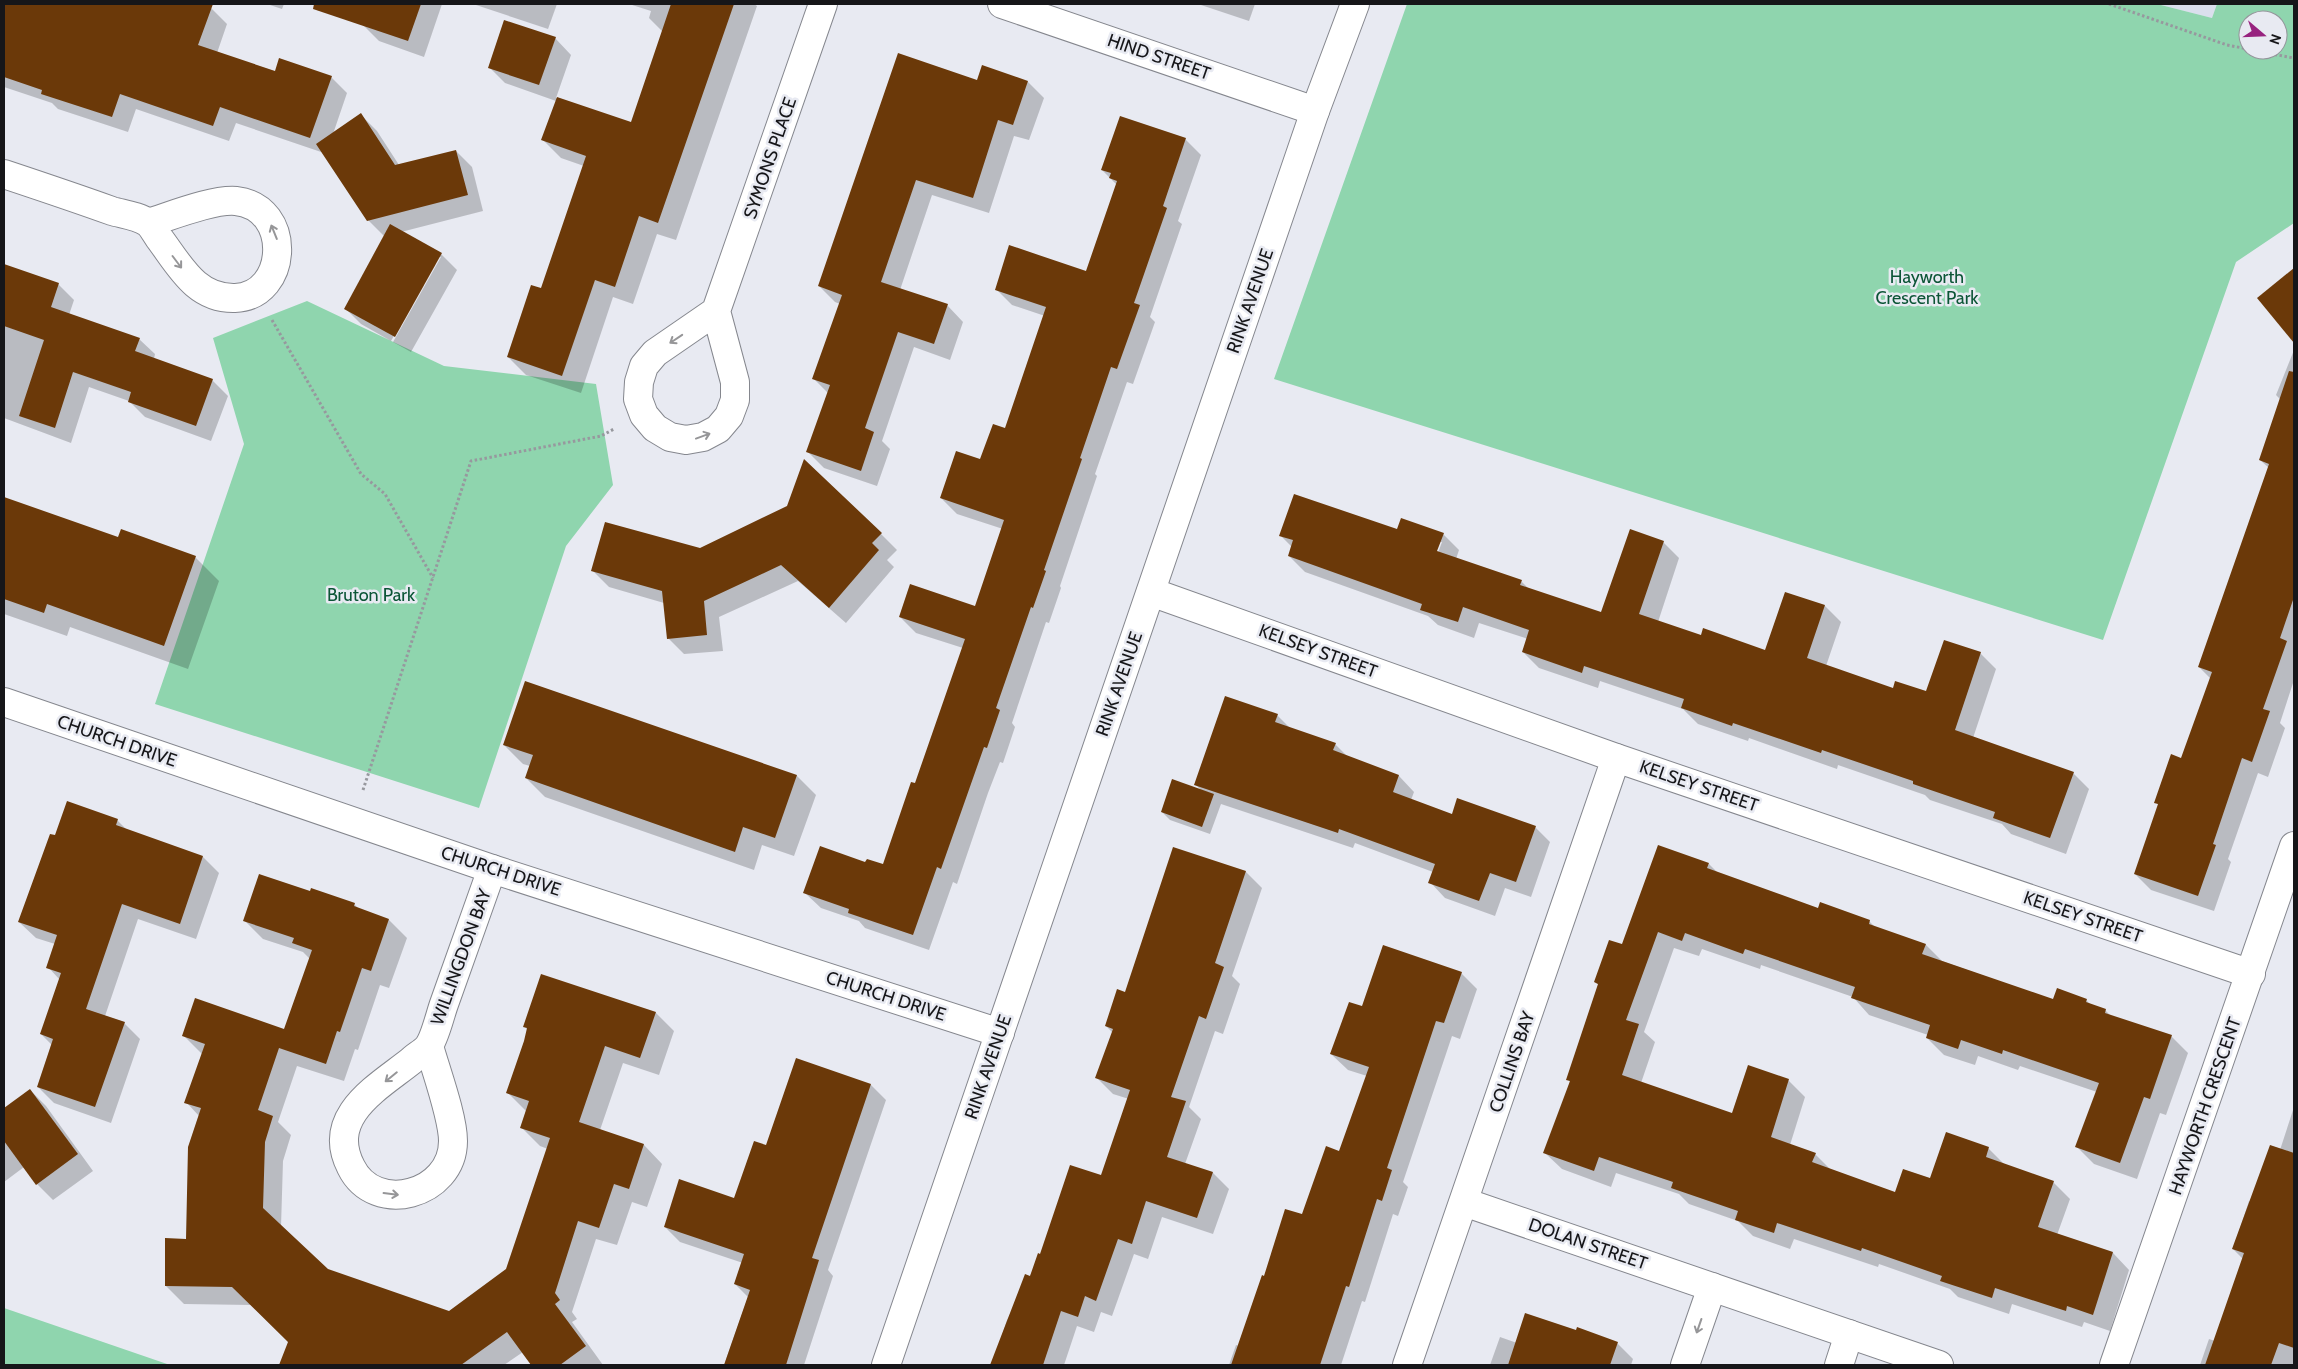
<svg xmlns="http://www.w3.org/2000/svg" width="2298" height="1369" font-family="Cabin,sans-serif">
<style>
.built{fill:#dadfed}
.green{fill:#8fd5ae;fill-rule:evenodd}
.shadow{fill:#0003;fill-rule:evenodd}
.building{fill:#6b3909}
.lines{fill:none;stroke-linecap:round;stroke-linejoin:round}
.street-casing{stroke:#85878e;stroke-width:30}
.secondary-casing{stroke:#85878e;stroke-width:30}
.path{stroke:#97989e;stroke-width:3;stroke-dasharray:2.5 2.5;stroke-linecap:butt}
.street{stroke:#fff;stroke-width:28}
.secondary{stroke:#fff;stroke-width:28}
.oneway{stroke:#969698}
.labels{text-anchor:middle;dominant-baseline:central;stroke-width:5;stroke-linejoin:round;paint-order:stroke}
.street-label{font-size:18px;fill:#161619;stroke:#e8eaf2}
.park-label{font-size:18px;fill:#0b5536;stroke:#e8eaf2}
</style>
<rect width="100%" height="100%" fill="#e8eaf2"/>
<path class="built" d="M2157,4H2217L2212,18Z"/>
<g class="green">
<path d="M1407,4H2157L2212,18L2217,4H2294V223L2236,262L2103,640L1274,379ZM2248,20H2278V50H2248Z"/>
<path d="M307,301L444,366L596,384L613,485L566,546L479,808L155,704L244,444L213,338Z"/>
<path d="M4,1308L170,1365H4Z"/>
</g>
<g class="shadow">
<path d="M4,4H41L53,8L54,4H198L211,8L227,24L217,53L275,73L331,77L347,93L333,134L361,115L377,131L399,165L456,151L472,167L483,211L401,232L441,254L457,270L411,352L393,342L441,257H438L391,341L361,324L345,308L385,237L368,220L324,153L236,123L229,141L136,109L128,132L58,109L52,103L4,87Z"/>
<path d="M267,4H284L282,9Z"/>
<path d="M370,4H442L424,57L379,41L363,25Z"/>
<path d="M473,4H557L548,29Z"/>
<path d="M629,4H754L757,6L676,240L657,234L633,304L613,297L581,393L526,375L508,357L542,289L584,166L561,158L543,140L556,101L505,83L489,67L555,38L571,55L556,98L632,124L663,32L649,18L651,11Z"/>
<path d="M1198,4H1255L1249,21Z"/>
<path d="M978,81L1028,82L1044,98L1029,140L1014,136L989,213L932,195L900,290L947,305L963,322L950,360L914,347L882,441L890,449L877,486L824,468L808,452L828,393L813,378L840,304L835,302L819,286Z"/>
<path d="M1185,139L1201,155L1178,221L1182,224L1150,317L1155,322L1133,384L1127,382L1095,474L1097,476L1060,586L1061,588L1049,623L1046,622L1012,723L1015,727L1003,763L1000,762L988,793L957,884L953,882L929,950L865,928L859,921L821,908L805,893L866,864L884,866L916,785L963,648L916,633L900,617L976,608L1003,529L957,514L941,498L980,461L1005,430L1045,316L1012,305L996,289L1087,273L1117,185L1102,170Z"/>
<path d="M4,266L58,284L74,300L69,315L139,339L155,354L154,359L212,380L228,396L211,441L145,417L129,401L89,387L71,443L4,418Z"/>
<path d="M2283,278L2294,289V341L2259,298Z"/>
<path d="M2294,350V680L2280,723L2285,728L2268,777L2258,773L2228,859L2231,862L2214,911L2151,890L2135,874L2159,805L2156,802L2182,759L2211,679L2199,667L2269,468L2260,460L2281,400L2276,395Z"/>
<path d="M4,500L119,539L195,557L219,581L188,669L70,627L67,636L4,614Z"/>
<path d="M1398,531L1443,534L1459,550L1456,559L1521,581L1530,590L1602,614L1663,542L1679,558L1658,622L1701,636L1766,651L1786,593L1825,606L1841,622L1826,666L1894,690L1927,693L1980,653L1996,669L1973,738L2073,773L2089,789L2066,854L2011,834L2002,824L1930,800L1925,795L1838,765L1837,769L1749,738L1748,741L1698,724L1683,709L1600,681L1598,688L1539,668L1523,652L1528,639L1479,623L1474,638L1438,625L1428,616L1305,572L1289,556L1292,547L1281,536ZM1439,542H1442L1436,558L1434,557Z"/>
<path d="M881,534L897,550L887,560L894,567L846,623L798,581L719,617L723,651L684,654L668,638L664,603L609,587L593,571Z"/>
<path d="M526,682L797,776L816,795L794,856L762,845L754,870L545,797L526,778L530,766L523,764L504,745Z"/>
<path d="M1277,715L1291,729L1335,744L1348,757L1399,776L1414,792L1411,800L1453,815L1535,827L1550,842L1531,897L1505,888L1495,916L1445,898L1430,882L1433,872L1355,843L1353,848L1221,804L1210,834L1170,820L1162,812L1202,791L1196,785Z"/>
<path d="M117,820L128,831L203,857L219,873L196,939L138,919L105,1016L124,1023L140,1039L111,1123L54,1103L38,1087L52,1045L41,1034L60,980L48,967L55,944L36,938L19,922L55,837Z"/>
<path d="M1174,849L1246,872L1262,888L1232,976L1240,984L1223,1034L1215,1031L1189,1107L1201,1119L1185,1164L1213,1173L1229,1189L1213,1234L1162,1217L1148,1259L1134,1254L1112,1316L1101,1312L1094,1332L1077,1326L1064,1365H992L1007,1320L1041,1255L1102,1177L1129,1099L1113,1094L1097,1078L1113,1033L1106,1026L1126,994Z"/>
<path d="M1709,864L1719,874L1819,909L1869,921L1876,928L1926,945L1942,961L2054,1001L2086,1000L2091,1005L2105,1010L2111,1016L2171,1036L2188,1053L2166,1115L2160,1113L2137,1179L2094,1164L2077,1147L2097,1092L2020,1066L2018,1070L1978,1056L1975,1065L1944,1055L1927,1038L1928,1035L1869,1015L1853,997L1761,965L1760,969L1702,949L1699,956L1674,948L1644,1032L1655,1042L1641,1083L1733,1115L1788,1080L1805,1097L1790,1145L1815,1154L1832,1171L1896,1193L1930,1180L1988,1148L2006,1166L2053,1182L2070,1199L2057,1235L2113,1253L2129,1270L2110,1331L2084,1322L2082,1327L2012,1304L2009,1314L1958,1297L1950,1289L1879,1264L1878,1267L1794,1239L1790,1249L1753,1236L1738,1221L1689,1204L1679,1194L1616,1173L1611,1187L1562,1169L1545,1153L1570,1082L1568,1079L1599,985L1595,982L1623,946Z"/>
<path d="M354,904L360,910L389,920L407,938L389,988L380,985L358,1050L355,1049L344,1081L297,1066L278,1122L291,1135L283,1161L281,1227L327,1270L450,1313L507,1270L548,1149L540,1146L522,1128L526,1111L508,1093L528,1030L525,1027L656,1013L674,1031L659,1075L623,1063L600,1130L644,1145L662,1164L647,1207L632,1202L617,1245L596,1239L572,1312L577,1319L572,1322L603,1365H533L523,1352L504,1365H286L282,1362L289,1342L251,1305L184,1304L166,1286L187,1240L200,1117L186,1102L202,1054L184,1036L284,1031L310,959L303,952L263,939L245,921Z"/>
<path d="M1461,973L1477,989L1460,1039L1452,1036L1403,1182L1408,1187L1398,1216L1393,1214L1365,1302L1362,1301L1341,1365H1229L1236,1345L1239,1346L1265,1278L1340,1152L1367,1076L1348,1070L1331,1054L1362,1008Z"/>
<path d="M797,1059L871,1085L886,1100L828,1270L833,1276L804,1365H724L748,1297L735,1284L743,1263L680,1242L665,1227L735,1199L767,1146Z"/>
<path d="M30,1090L46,1106L93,1171L53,1200L37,1184L24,1167L4,1182V1110Z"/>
<path d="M2294,1107V1365H2200L2209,1339L2215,1341L2243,1259L2233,1249L2249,1201L2251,1202L2280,1150Z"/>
<path d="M1500,1337L1517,1343H1617L1633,1359L1631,1365H1490Z"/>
</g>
<g class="building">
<path d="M4,4H213L198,45L275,71L279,58L332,76L310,138L220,107L213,126L120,94L112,117L41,94L42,90L4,77Z"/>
<path d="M314,4H421L408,41L313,9Z"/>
<path d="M671,4H734L658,223L639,216L615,287L595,280L562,376L507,357L531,285L541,288L586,156L541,140L557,97L631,122Z"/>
<path d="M504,20L556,37L539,85L488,68Z"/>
<path d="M898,53L977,80L982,65L1028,81L1013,125L998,120L973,198L916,180L881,282L948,304L934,344L898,332L865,428L874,432L861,471L806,452L830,385L812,379L842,295L818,286Z"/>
<path d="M361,113L395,165L456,150L468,195L367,221L316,144Z"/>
<path d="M1120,116L1186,138L1163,206L1167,208L1134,303L1140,305L1117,369L1111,367L1080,458L1082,459L1044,570L1046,571L1033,608L1031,607L996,708L1000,710L987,748L984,747L941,869L937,867L913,935L848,913L849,909L803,893L820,846L865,862L867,859L883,864L911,782L915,783L965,639L899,617L910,584L975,606L1004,520L940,498L956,451L980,459L993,424L1005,428L1046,307L995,290L1009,245L1086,271L1117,181L1109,178L1111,173L1101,170Z"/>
<path d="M390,224L442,253L395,337L344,309Z"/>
<path d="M4,264L59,283L51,307L140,338L135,351L213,379L196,426L128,402L131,392L73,372L55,428L19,416L44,340L4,326Z"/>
<path d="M2294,268V343L2257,298Z"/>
<path d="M2289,371L2294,372V597L2280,638L2287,641L2263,709L2270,711L2252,762L2242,758L2213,844L2216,845L2198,896L2134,874L2158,804L2154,803L2171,754L2181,758L2212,672L2198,667L2269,464L2259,460Z"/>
<path d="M804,459L882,533L872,543L879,550L829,608L781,565L704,601L707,635L667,639L662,591L591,571L605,522L700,548L787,506Z"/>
<path d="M1294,494L1397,529L1401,518L1444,533L1437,551L1522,580L1520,585L1601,612L1630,529L1664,541L1639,614L1701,635L1703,628L1765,650L1785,592L1825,605L1807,658L1893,688L1895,681L1926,691L1944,640L1981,652L1955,730L2074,772L2050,838L1993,818L1995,812L1913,784V781L1822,750L1821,753L1733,723L1732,726L1681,708L1684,699L1584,666L1582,673L1522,652L1529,630L1463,607L1458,622L1420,610L1422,604L1288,556L1293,540L1279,536Z"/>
<path d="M4,497L118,537L121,529L196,556L164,646L47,604L44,613L4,599Z"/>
<path d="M525,681L797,775L775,838L743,827L735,852L525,778L533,755L503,745Z"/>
<path d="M1225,696L1278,714L1275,722L1336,743L1333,750L1399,775L1393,792L1452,814L1457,798L1536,826L1516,882L1490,873L1479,901L1428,883L1435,864L1339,829L1338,833L1194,785Z"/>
<path d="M1172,779L1214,794L1202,827L1161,812Z"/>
<path d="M67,801L118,819L116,825L203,856L180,924L122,904L86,1009L125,1022L95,1107L37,1087L53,1039L40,1034L61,973L46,968L57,935L18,922L50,834L55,835Z"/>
<path d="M1658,845L1709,863L1707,868L1818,908L1820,902L1870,920L1869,924L1926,944L1922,954L2053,999L2057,988L2087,999L2086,1002L2106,1009L2105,1013L2172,1035L2150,1099L2144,1097L2120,1163L2075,1147L2099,1083L2003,1050L2002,1054L1961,1040L1958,1049L1926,1038L1930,1025L1851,998L1855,987L1745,949L1743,954L1685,933L1682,941L1658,932L1626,1020L1639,1024L1622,1075L1732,1113L1748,1065L1789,1079L1771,1137L1816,1153L1812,1162L1895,1192L1903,1169L1930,1178L1946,1132L1989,1147L1986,1157L2054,1181L2038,1227L2113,1252L2093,1315L2067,1306L2066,1311L1995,1288L1992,1298L1940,1281L1942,1276L1862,1248L1861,1251L1777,1223L1774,1233L1735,1220L1738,1211L1671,1188L1673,1182L1599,1157L1594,1171L1543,1153L1570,1081L1566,1080L1598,984L1594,982L1609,940L1622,944Z"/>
<path d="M1173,847L1246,871L1215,963L1224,967L1206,1019L1199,1016L1171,1097L1186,1101L1167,1157L1213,1172L1197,1218L1146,1201L1132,1244L1118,1239L1096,1301L1085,1296L1078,1317L1061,1311L1043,1365H990L1025,1274L1030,1276L1038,1253L1040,1254L1070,1165L1101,1175L1130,1090L1095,1078L1113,1029L1105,1026L1117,989L1125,992Z"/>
<path d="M259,874L310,891L311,888L355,903L354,906L389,919L371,971L362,968L340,1032L337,1031L326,1064L279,1048L258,1110L273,1116L265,1142L263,1208L328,1269L449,1311L506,1269L550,1138L520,1128L529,1101L506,1093L524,1041L527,1028L523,1027L541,974L656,1012L640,1058L605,1046L579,1122L644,1144L629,1189L614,1184L599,1228L578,1221L555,1293L560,1300L555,1304L586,1346L560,1365H531L507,1332L461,1365H279L288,1342L232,1287L165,1286V1238L186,1239L188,1147L201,1108L184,1103L205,1044L182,1036L195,998L284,1029L312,950L292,943L294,938L243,921Z"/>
<path d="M1383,945L1462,972L1444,1023L1436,1021L1387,1168L1392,1170L1382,1201L1377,1199L1349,1287L1346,1286L1320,1365H1231L1262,1275L1264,1276L1285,1209L1302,1214L1326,1146L1339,1151L1369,1067L1330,1054L1349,1002L1362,1006Z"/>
<path d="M796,1058L871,1084L812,1258L819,1260L786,1365H724L750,1290L734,1284L744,1254L664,1227L679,1179L734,1198L754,1141L766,1145Z"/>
<path d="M30,1089L78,1154L36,1185L4,1141V1108Z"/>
<path d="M2270,1145L2294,1153V1348L2279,1343L2271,1365H2205L2244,1253L2232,1249Z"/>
<path d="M1525,1313L1576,1330L1577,1327L1618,1342L1610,1365H1508Z"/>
</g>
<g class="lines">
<g class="street-casing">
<g id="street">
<path d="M1002,4L1315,111"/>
<path d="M4,174C40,186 76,198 112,211C122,214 139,216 148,223C152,226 156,234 159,238C180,266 196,299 235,298C289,296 293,207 236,201C213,199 171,216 148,223"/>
<path d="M716,311L655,353L644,366L639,382L638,399L644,415L655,428L670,437L686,440L703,437L718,429L729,416L735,400V382L716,311L823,4"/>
<path d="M1151,592L1616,758L2251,974"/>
<path d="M4,702L492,869L1000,1033"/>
<path d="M429,1046C436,1071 453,1117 453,1141C453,1195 375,1216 351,1167C325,1116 377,1088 411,1061C416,1056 424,1052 428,1047C435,1038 440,1015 444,1004C460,959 476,914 492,869"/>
<path d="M1464,1202L1939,1365"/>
<path d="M1407,1365L1616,758"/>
<path d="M1685,1365L1712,1287"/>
<path d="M1839,1365L1849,1334"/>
<path d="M2114,1365L2294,846"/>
</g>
</g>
<g class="secondary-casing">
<path id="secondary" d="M886,1365L1315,111L1355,4"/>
</g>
<g class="path">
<path d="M2109,4L2227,45L2248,49"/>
<path d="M2250,50L2294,58"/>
<path d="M272,320L361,474L385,494L433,578"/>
<path d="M363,790L471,461L601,436L614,429"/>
</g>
<use href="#street" class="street"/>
<use href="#secondary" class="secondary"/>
</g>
<defs><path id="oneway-shaft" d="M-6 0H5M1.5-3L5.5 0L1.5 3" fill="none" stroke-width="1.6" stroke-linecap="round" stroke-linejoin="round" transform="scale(1.25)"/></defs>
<g class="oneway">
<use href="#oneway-shaft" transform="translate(274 232) rotate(-112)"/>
<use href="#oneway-shaft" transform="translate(177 262) rotate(53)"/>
<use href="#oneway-shaft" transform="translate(676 339) rotate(146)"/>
<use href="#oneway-shaft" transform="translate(703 436) rotate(-20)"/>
<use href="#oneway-shaft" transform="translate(391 1077) rotate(141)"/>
<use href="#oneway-shaft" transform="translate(391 1194) rotate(7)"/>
<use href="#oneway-shaft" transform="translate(1699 1326) rotate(109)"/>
</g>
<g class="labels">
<g class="street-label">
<text transform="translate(1159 57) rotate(19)">HIND STREET</text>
<text transform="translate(770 158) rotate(-71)">SYMONS PLACE</text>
<text transform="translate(1250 301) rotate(-71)">RINK AVENUE</text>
<text transform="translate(1318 651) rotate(20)">KELSEY STREET</text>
<text transform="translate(1119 684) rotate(-71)">RINK AVENUE</text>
<text transform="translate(117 741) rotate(19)">CHURCH DRIVE</text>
<text transform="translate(1699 786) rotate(19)">KELSEY STREET</text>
<text transform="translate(501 871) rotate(18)">CHURCH DRIVE</text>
<text transform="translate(2083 917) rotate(19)">KELSEY STREET</text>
<text transform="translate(461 957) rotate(-70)">WILLINGDON BAY</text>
<text transform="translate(886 996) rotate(18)">CHURCH DRIVE</text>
<text transform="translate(1512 1062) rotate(-71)">COLLINS BAY</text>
<text transform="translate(988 1067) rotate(-71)">RINK AVENUE</text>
<text transform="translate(2205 1106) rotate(-71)">HAYWORTH CRESCENT</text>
<text transform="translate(1588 1244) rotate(19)">DOLAN STREET</text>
</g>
<g class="park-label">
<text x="1927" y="277">Hayworth<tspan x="1927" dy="21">Crescent Park</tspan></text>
<text x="371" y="595">Bruton Park</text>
</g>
</g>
<rect width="2298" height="1369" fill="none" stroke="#161619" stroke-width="10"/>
<g transform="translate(2263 35) rotate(109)"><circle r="24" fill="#e8eaf2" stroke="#94959b"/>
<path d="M0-4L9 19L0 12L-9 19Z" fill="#97237f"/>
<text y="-8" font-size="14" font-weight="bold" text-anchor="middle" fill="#161619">N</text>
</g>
</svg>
